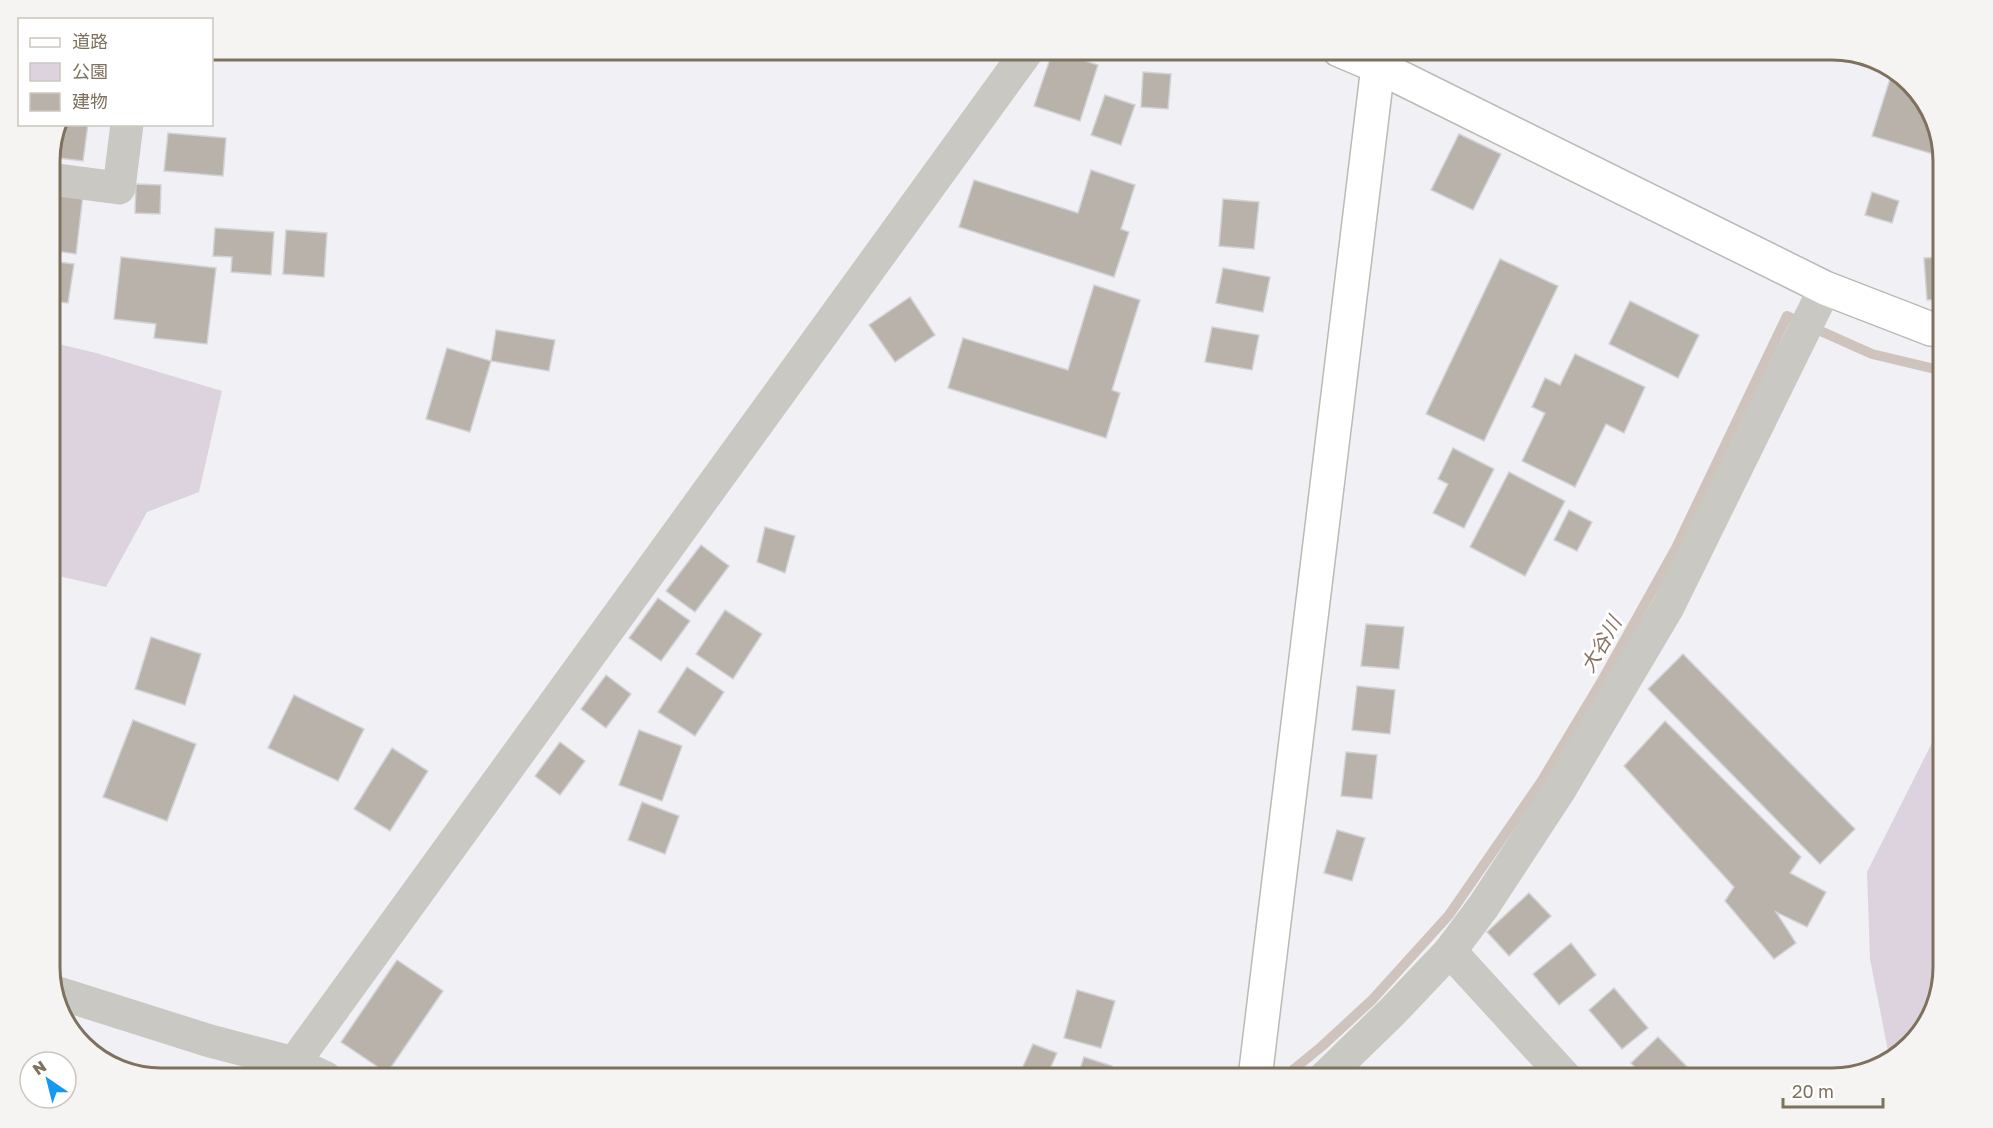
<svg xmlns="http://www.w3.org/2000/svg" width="1993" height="1128" font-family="'Golos Text','Noto Sans JP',sans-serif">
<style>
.green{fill:#dcd3df}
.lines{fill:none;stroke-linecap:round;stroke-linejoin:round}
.stream{stroke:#cec4bd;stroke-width:10}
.building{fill:#b8b2aa;stroke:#d3d3d6;stroke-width:1.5}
.secondary-casing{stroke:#bdb9b3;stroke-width:36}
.street{stroke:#cac8c3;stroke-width:33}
.secondary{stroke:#fff;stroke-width:33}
.labels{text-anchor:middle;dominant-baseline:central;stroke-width:6;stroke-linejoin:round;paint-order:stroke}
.water-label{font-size:20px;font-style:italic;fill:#887261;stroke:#fff}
.rim{fill:none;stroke:#7e715d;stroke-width:3}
</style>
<rect width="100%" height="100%" fill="#f1f0f5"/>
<g class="green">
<path d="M50,342L96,353L222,391L199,492L147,512L106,587L50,574Z"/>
<path d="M1943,721V968L1929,1023L1890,1061L1870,959L1867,872Z"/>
</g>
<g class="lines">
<path class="stream" d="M1283,1078L1321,1047L1372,1000L1449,915L1541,782L1603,679L1676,548L1787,316L1872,354L1935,369L1943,368"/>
</g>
<g class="building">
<path d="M1053,50L1098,65L1080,121L1034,106Z"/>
<path d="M1143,72L1171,74L1168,109L1141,107Z"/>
<path d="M1890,79L1911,86L1925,99L1943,157L1872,136Z"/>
<path d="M1105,95L1135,105L1121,145L1091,135Z"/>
<path d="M63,124H88L83,161L50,157Z"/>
<path d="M168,133L226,138L223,176L164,171Z"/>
<path d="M1459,134L1501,154L1473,210L1431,190Z"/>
<path d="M1091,170L1135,185L1121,229L1129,232L1114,277L959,227L974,180L1078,213Z"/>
<path d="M136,184L161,185L160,214L135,213Z"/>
<path d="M50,191L83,195L76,254L50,250Z"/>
<path d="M1872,192L1899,201L1892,223L1865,215Z"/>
<path d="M1223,199L1259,202L1254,249L1219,246Z"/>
<path d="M215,228L274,232L271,275L231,272L232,257L213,256Z"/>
<path d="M286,230L327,233L324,277L283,274Z"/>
<path d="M121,257L216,268L207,344L154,338L156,324L114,319Z"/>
<path d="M1943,257V299L1927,300L1924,258Z"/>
<path d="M1500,259L1558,286L1484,441L1426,414Z"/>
<path d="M50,261L74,264L68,303L50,301Z"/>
<path d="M1223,268L1270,277L1263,312L1216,303Z"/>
<path d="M1094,285L1140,300L1112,390L1120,393L1106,438L948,388L963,338L1068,370Z"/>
<path d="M910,297L935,335L895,362L869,325Z"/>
<path d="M1630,301L1699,335L1678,378L1609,344Z"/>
<path d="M1212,327L1259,335L1252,370L1205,362Z"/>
<path d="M496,330L555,340L549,371L491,361Z"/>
<path d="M447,348L491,361L470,432L426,419Z"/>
<path d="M1575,354L1645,387L1624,433L1606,424L1575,487L1522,461L1545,413L1532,407L1545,378L1560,385Z"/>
<path d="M1453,448L1494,469L1464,528L1433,513L1448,484L1438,479Z"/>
<path d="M1509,472L1565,501L1525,576L1470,547Z"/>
<path d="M1569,510L1592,522L1577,551L1554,540Z"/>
<path d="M765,527L795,536L785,573L757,562Z"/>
<path d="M701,545L729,566L695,612L666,591Z"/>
<path d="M658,598L690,621L661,661L629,638Z"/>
<path d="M725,610L762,634L733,679L696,654Z"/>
<path d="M1366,624L1404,627L1399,669L1361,666Z"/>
<path d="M151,637L201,654L185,705L135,689Z"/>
<path d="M1683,654L1855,829L1820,864L1648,689Z"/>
<path d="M687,667L724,692L695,736L658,712Z"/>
<path d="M606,675L631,694L606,728L581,709Z"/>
<path d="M1357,686L1395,690L1390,734L1352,730Z"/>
<path d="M294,695L364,729L338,781L268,748Z"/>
<path d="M133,720L196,744L167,821L103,797Z"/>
<path d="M1665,721L1801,857L1790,873L1826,892L1807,927L1776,912L1796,943L1774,959L1725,901L1734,887L1624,766Z"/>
<path d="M639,730L682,746L662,801L619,785Z"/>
<path d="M560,742L585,761L560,795L535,776Z"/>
<path d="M392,748L428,771L390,831L354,809Z"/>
<path d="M1346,752L1377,755L1372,799L1341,796Z"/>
<path d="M642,802L679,816L665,854L628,840Z"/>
<path d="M1337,830L1365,838L1352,881L1324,873Z"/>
<path d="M1529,893L1551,916L1509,956L1487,932Z"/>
<path d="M1571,943L1596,975L1559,1005L1533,974Z"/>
<path d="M397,960L443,991L387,1073L341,1042Z"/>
<path d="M1614,988L1648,1028L1622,1049L1589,1010Z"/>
<path d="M1077,990L1115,1001L1101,1048L1064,1038Z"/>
<path d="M1658,1037L1693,1073L1687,1078H1645L1631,1063Z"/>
<path d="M1033,1044L1057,1053L1046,1078H1018Z"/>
<path d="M1084,1057L1112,1066L1108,1078H1077Z"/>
<path d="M1138,1070L1175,1078H1136Z"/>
</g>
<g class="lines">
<g class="secondary-casing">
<g id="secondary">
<path d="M1339,50L1377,66L1825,288L1931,329L1943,330"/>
<path d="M1255,1078L1380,50"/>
</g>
</g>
<g class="street">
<path d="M50,179L119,188L127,124"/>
<path d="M1450,951L1566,1078"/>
<path d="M55,992L210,1041L294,1063L326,1078"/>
<path d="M294,1063L1028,50"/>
<path d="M1324,1078L1391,1013L1450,951L1483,907L1559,791L1668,607L1825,288"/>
</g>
<use href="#secondary" class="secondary"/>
</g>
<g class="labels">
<g class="water-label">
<text transform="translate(1600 644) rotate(-60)">大谷川</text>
</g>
</g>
<path d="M0 0H1993V1128H0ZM161 60H1832A101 101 0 0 1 1933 161V967A101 101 0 0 1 1832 1068H161A101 101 0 0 1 60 967V161A101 101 0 0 1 161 60Z" fill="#f5f4f2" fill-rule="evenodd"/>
<path class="rim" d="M161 60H1832A101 101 0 0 1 1933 161V967A101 101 0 0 1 1832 1068H161A101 101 0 0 1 60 967V161A101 101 0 0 1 161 60Z"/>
<rect x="18" y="18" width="195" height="108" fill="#ffffff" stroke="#cbc6be" stroke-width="1.5"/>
<rect x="30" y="38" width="30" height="9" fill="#ffffff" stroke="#cbc6be" stroke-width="1.5"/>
<text x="72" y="48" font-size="18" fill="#7e715d">道路</text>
<rect x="30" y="63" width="30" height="18" fill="#dcd3df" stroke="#cbc6be" stroke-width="1.5"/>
<text x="72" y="78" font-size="18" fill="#7e715d">公園</text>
<rect x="30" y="93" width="30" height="18" fill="#b8b2aa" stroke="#cbc6be" stroke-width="1.5"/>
<text x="72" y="108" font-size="18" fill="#7e715d">建物</text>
<g transform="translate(48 1080) rotate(325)"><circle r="28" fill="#ffffff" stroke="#cbc6be" stroke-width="1.5"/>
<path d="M0-4.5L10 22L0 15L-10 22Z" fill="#1399f2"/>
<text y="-9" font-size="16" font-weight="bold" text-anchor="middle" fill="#7e715d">N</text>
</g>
<path d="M1783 1098v9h100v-9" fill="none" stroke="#7e715d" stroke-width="3"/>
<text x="1792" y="1098" font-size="18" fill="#7e715d" stroke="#ffffff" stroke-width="4.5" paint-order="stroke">20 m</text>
</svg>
